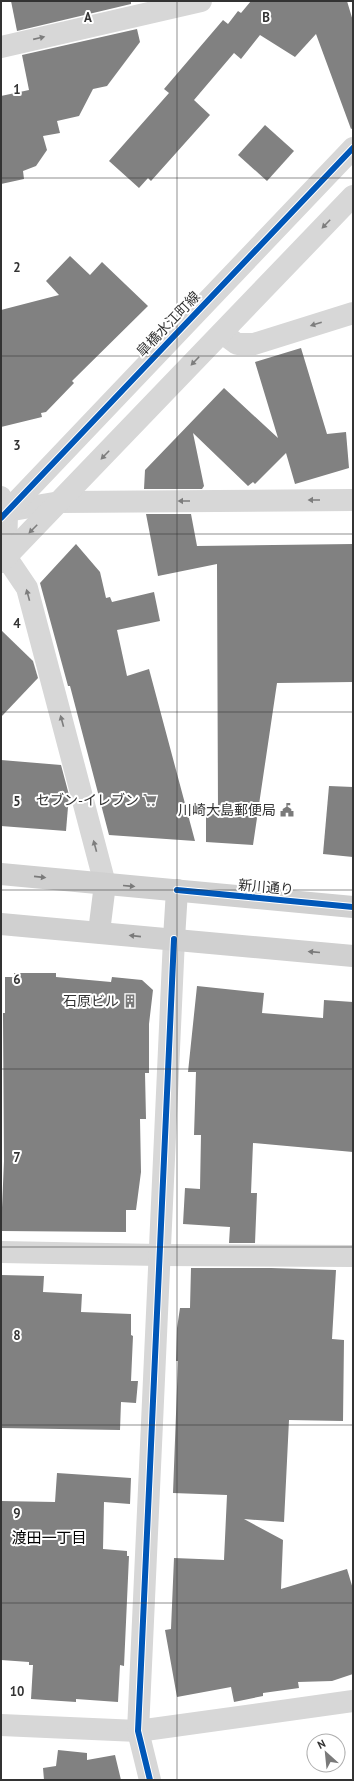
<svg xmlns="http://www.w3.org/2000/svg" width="354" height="1781" font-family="'PT Sans','Noto Sans JP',sans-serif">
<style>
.building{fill:#818181}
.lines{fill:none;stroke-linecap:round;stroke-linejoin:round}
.minor{stroke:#d7d7d7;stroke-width:22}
.tertiary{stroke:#d7d7d7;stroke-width:22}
.secondary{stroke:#d0d0d0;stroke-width:22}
.cycleway-casing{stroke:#fff;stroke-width:8}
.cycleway{stroke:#0057b8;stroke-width:6}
.oneway{fill:#7d7d7d}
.oneway2{fill:#7a7a7a}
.grid{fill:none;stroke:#333;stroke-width:1;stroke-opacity:0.55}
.labels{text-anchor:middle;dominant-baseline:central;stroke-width:4;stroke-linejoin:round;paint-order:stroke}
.street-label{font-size:14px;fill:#333;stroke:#fff}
.poi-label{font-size:14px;fill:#333;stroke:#fff;text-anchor:end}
.neighbourhood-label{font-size:15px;fill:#000;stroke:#fff}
.grid-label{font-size:13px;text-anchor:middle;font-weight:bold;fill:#333;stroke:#fff;stroke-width:4;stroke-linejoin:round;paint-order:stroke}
</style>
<rect width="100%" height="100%" fill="#fff"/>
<g class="building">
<path d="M11,1H131V4L17,31Z"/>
<path d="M251,1H347L353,21V128L351,129L316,34L295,57L260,35L241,59L234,53L194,100L210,115L151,181L148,178L139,188L109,161L169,93L164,89L223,20L228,24L238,11L241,13Z"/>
<path d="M137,29L140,42L107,86L93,89L79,116L57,121L60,133L43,136L47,150L36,166L23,171L24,179L1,184V96L29,90L22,55Z"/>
<path d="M265,125L294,151L267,181L238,155Z"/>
<path d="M70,256L90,275L102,262L148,306L72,381L74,383L46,412L41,413L42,417L1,427V310L59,295L46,281Z"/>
<path d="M301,348L327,434L346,432L349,468L295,484L286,453L255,484L253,482L248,486L193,433L204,486L202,489H144L145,470L224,388L278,438L255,362Z"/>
<path d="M146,514H191L197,546L353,544V682L277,683L253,845L206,842V813L218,811L217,564L158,576Z"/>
<path d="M76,544L100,572L106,598L110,597L112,602L154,592L160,621L117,630L127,676L149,669L195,841L109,835L70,686H68L40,583Z"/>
<path d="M1,630L33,661L38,678L1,717Z"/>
<path d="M1,760L61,765L69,795L66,831L1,826Z"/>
<path d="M329,786L353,787V857L323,854Z"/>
<path d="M14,973H56V977L111,982L112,977L142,980L153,990L149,1024V1073H145L146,1119H140L141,1172L136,1210H126V1232L1,1231L4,1161L3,1013H5V977H14Z"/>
<path d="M197,986L264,993L262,1013L323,1018L324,1000L353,1002V1152L253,1143L251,1193H257L255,1243H229L230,1227L183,1224L185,1188L200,1189L201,1135H194L196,1072H188Z"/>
<path d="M191,1268H271L336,1270L332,1339L344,1340L343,1421L289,1420L284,1522L244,1519L283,1540L281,1589L347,1569L353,1589V1674L332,1681L298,1682L299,1688L263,1693V1696L234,1702L231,1687L177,1697L165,1630L171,1629L174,1558L224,1560L227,1495L173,1493L178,1361H176L177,1328L180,1308H190Z"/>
<path d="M1,1275L44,1276L43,1292L82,1294L81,1312L131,1314V1335L133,1336L131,1381H138L136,1403L121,1402L120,1430L1,1428Z"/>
<path d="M57,1473L131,1478L130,1504L104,1502L103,1549L127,1551V1556H129L124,1666L120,1665L118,1702L76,1699V1702L31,1699L33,1665H29V1662L1,1660V1501L55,1502Z"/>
<path d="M58,1750L87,1753V1760L115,1755L121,1780H44L43,1768L56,1766Z"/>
</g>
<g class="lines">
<g class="minor">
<path d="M1,47L201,1"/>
<path d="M222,333L237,344H254L353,313"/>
<path d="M1,497L7,512L6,557L27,588L105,884"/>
<path d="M1,512L60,502L353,500"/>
<path d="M1,1252L159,1255L353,1256"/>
<path d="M1,1725L138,1731L353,1701"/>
<path d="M150,1780L138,1731L174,939"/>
</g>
<g class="tertiary">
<path d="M1,518L353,148"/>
<path d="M1,562L353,196"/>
</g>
<g class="secondary">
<path d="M1,874L353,907"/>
<path d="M1,924L353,956"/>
<path d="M99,932L105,884"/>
<path d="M174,939L177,890"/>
</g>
<g class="cycleway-casing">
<g id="cycleway">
<path d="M1,518L353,148"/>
<path d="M177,890L353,907"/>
<path d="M150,1780L138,1731L174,939"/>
</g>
</g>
<use href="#cycleway" class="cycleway"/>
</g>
<defs><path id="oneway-solid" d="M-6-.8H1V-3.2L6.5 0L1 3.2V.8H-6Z"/></defs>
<g class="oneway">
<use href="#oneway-solid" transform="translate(39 38) rotate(-13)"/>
<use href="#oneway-solid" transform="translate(326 224) rotate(134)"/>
<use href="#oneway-solid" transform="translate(316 324) rotate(163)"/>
<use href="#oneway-solid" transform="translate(195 361) rotate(134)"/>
<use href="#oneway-solid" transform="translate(105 455) rotate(134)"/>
<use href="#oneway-solid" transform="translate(314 500) rotate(180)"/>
<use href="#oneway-solid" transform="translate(184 501) rotate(180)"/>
<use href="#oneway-solid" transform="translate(33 529) rotate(135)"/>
<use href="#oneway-solid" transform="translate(28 595) rotate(-105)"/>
<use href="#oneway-solid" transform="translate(62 721) rotate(-105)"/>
<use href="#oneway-solid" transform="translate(95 846) rotate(-105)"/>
</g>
<g class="oneway2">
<use href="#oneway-solid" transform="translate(40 877) rotate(6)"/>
<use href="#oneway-solid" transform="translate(129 886) rotate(5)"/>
<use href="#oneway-solid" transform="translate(135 936) rotate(-174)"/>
<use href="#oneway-solid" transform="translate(314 952) rotate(-175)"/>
</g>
<path class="grid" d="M177,1V1780M1,178H353M1,356H353M1,534H353M1,712H353M1,890H353M1,1069H353M1,1247H353M1,1425H353M1,1603H353"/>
<defs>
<g id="supermarket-bare" transform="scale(1.08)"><path d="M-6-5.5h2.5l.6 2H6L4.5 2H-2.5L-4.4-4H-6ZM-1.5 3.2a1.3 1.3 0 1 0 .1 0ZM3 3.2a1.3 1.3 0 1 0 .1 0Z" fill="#7a7a7a" stroke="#fff" stroke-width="2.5" paint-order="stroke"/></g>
<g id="civic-bare" transform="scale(1.08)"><path d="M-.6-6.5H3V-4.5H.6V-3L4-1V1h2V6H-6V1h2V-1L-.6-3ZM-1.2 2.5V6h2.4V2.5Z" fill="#7a7a7a" stroke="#fff" stroke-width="2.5" paint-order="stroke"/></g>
<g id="building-bare" transform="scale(1.08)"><path d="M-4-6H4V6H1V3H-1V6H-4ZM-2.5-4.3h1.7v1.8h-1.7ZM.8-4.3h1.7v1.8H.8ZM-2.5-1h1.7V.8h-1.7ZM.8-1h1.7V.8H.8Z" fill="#7a7a7a" stroke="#fff" stroke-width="2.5" paint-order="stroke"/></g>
</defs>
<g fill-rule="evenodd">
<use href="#supermarket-bare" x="150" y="800"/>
<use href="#civic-bare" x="287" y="810"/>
<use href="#building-bare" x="130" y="1001"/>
</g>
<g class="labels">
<g class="street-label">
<text transform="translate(168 324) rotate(-46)">皐橋水江町線</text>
<text transform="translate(266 887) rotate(5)">新川通り</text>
</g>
<g class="poi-label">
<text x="139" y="800">セブン-イレブン</text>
<text x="276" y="810">川崎大島郵便局</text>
<text x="119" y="1001">石原ビル</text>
</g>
<g class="neighbourhood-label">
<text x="49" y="1537">渡田一丁目</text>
</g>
</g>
<g class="grid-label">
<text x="88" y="22">A</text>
<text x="266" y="22">B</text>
<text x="17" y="94">1</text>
<text x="17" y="272">2</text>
<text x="17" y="450">3</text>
<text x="17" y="628">4</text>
<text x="17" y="806">5</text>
<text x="17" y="984">6</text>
<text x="17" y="1162">7</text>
<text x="17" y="1340">8</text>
<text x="17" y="1518">9</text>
<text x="17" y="1696">10</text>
</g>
<rect width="354" height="1781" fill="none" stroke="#333333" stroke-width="4"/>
<g transform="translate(326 1753) rotate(333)"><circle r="19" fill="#ffffff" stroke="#adadad"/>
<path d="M0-3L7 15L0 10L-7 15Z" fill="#7a7a7a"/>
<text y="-6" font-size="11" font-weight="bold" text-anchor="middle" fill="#333333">N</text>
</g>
</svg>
